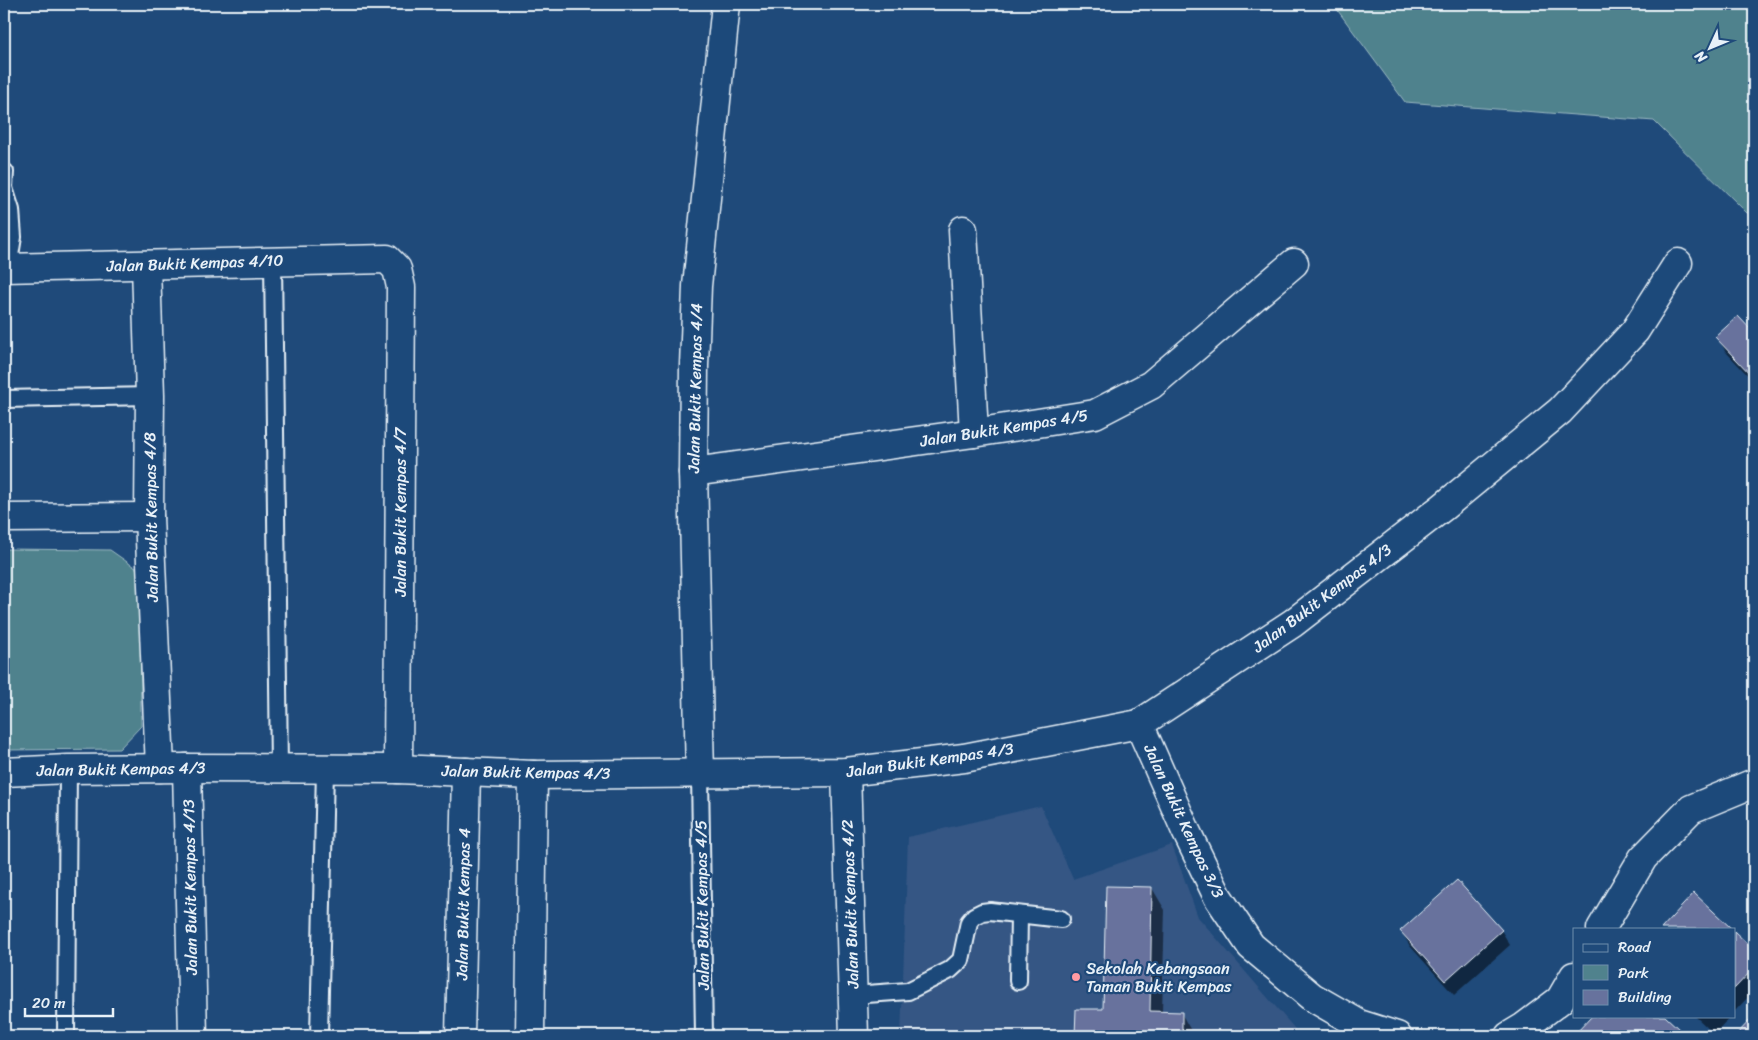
<svg xmlns="http://www.w3.org/2000/svg" width="1758" height="1040" font-family="Sriracha,sans-serif">
<style>
.built{fill:#355684}
.green{fill:#50828d;stroke:#9cbac2}
.shadow{fill:#0007}
.building{fill:#67729d;stroke:#e8f1f8}
.lines{fill:none;stroke-linecap:round;stroke-linejoin:round}
.lane-casing{stroke:#e8f1f8;stroke-width:20}
.street-casing{stroke:#e8f1f8;stroke-width:31}
.lane{stroke:#1f4a7a;stroke-width:16}
.street{stroke:#1f4a7a;stroke-width:28}
.poi-dot{fill:#ff9aa2;stroke:#1f4a7a;stroke-width:2}
.labels{text-anchor:middle;dominant-baseline:central;stroke-width:4.5;stroke-linejoin:round;paint-order:stroke}
.street-label{font-size:16px;fill:#e8f1f8;stroke:#1f4a7a}
.poi-label{font-size:16px;fill:#e8f1f8;stroke:#1f4a7a;text-anchor:start}
</style>
<rect width="100%" height="100%" fill="#1f4a7a"/>
<filter id="ink" filterUnits="userSpaceOnUse"><feTurbulence type="fractalNoise" baseFrequency=".02" numOctaves="2"/><feDisplacementMap in="SourceGraphic" scale="10" xChannelSelector="R" yChannelSelector="G"/><feConvolveMatrix kernelMatrix="1 2 1 2 8 2 1 2 1" color-interpolation-filters="sRGB"/></filter>
<g filter="url(#ink)">
<path class="built" d="M1041,806L1073,879L1172,845L1198,917L1301,1036H901L908,837Z"/>
<g class="green">
<path d="M1333,4H1754V213H1747L1654,121L1405,102Z"/>
<path d="M4,549L110,550L140,571L141,726L119,749L4,750Z"/>
</g>
<g class="shadow">
<path d="M1738,318L1754,335V382L1726,352L1717,337Z"/>
<path d="M1152,888L1165,910L1162,1012L1181,1013L1194,1036H1076L1077,1010L1104,1011Z"/>
<path d="M1501,930L1510,945L1454,995L1410,946L1401,931Z"/>
<path d="M1734,933L1754,951V991L1734,1012Z"/>
<path d="M1695,1016H1731L1714,1034Z"/>
<path d="M1679,1031L1682,1036H1579L1577,1033Z"/>
</g>
<g class="building">
<path d="M1738,316L1754,333V378L1715,337Z"/>
<path d="M1457,880L1502,930L1445,981L1400,931Z"/>
<path d="M1106,886L1152,887L1150,1011L1182,1012V1036H1075L1076,1009H1103Z"/>
<path d="M1694,893L1732,929H1661Z"/>
<path d="M1734,931L1754,950V968L1734,989Z"/>
<path d="M1592,1016H1665L1680,1030L1674,1036H1580L1576,1033Z"/>
<path d="M1754,1016V1036H1735Z"/>
</g>
<g class="lines">
<g class="lane-casing">
<g id="lane">
<path d="M5,172L4,188L11,210L13,237L8,268"/>
<path d="M273,261L279,768"/>
<path d="M4,399L150,396"/>
<path d="M700,774L704,1036"/>
<path d="M1018,981L1019,915"/>
<path d="M853,995L908,991L950,970L961,960L969,922L974,916L982,912L990,911L1061,919"/>
<path d="M66,1036L68,769"/>
<path d="M319,1036L325,769"/>
</g>
</g>
<g class="street-casing">
<g id="street">
<path d="M963,230L974,433"/>
<path d="M146,265L150,396L149,517L160,768"/>
<path d="M4,268L387,259L397,269L401,287L398,769"/>
<path d="M693,472L974,433L1095,414L1151,385L1294,263"/>
<path d="M4,518L149,517"/>
<path d="M1139,724L1186,831L1218,897L1251,946L1312,997L1359,1024L1397,1036"/>
<path d="M187,768L193,1036"/>
<path d="M4,772L68,769L187,768L398,769L533,775L846,772L964,758L1139,724L1293,623L1443,507L1560,411L1635,331L1678,263"/>
<path d="M846,772L854,1036"/>
<path d="M700,774L693,472L694,366L697,286L726,4"/>
<path d="M1601,929L1643,858L1691,809L1754,783"/>
<path d="M460,1036L466,772"/>
<path d="M530,1036L533,775"/>
<path d="M1509,1036L1524,1027L1560,1000L1574,976"/>
</g>
</g>
<use href="#lane" class="lane"/>
<use href="#street" class="street"/>
</g>
</g>
<circle class="poi-dot" cx="1076" cy="977" r="5"/>
<g class="labels">
<g class="street-label">
<text transform="translate(195 263) rotate(-2)">Jalan Bukit Kempas 4/10</text>
<text transform="translate(695 388) rotate(-89)">Jalan Bukit Kempas 4/4</text>
<text transform="translate(1004 428) rotate(-9)">Jalan Bukit Kempas 4/5</text>
<text transform="translate(400 512) rotate(-90)">Jalan Bukit Kempas 4/7</text>
<text transform="translate(151 517) rotate(-91)">Jalan Bukit Kempas 4/8</text>
<text transform="translate(1322 598) rotate(-37)">Jalan Bukit Kempas 4/3</text>
<text transform="translate(930 760) rotate(-8)">Jalan Bukit Kempas 4/3</text>
<text transform="translate(121 769) rotate(-1)">Jalan Bukit Kempas 4/3</text>
<text transform="translate(526 772) rotate(1)">Jalan Bukit Kempas 4/3</text>
<text transform="translate(1184 821) rotate(65)">Jalan Bukit Kempas 3/3</text>
<text transform="translate(190 887) rotate(-91)">Jalan Bukit Kempas 4/13</text>
<text transform="translate(463 904) rotate(-89)">Jalan Bukit Kempas 4</text>
<text transform="translate(850 904) rotate(-92)">Jalan Bukit Kempas 4/2</text>
<text transform="translate(702 905) rotate(-91)">Jalan Bukit Kempas 4/5</text>
</g>
<g class="poi-label">
<text x="1086" y="968">Sekolah Kebangsaan<tspan x="1086" dy="18">Taman Bukit Kempas</tspan></text>
</g>
</g>
<rect width="1758" height="1040" fill="none" stroke="#1f4a7a" stroke-width="20"/>
<rect x="10" y="10" width="1738" height="1020" fill="none" stroke="#e8f1f8" stroke-width="2" filter="url(#ink)"/>
<rect x="1573" y="928" width="162" height="90" fill="#1f4a7a" stroke="#6f8dac"/>
<rect x="1583" y="944" width="25" height="8" fill="#1f4a7a" stroke="#6f8dac"/>
<text x="1618" y="952" font-size="15" fill="#e8f1f8">Road</text>
<rect x="1583" y="965" width="25" height="15" fill="#50828d" stroke="#6f8dac"/>
<text x="1618" y="978" font-size="15" fill="#e8f1f8">Park</text>
<rect x="1583" y="990" width="25" height="15" fill="#67729d" stroke="#6f8dac"/>
<text x="1618" y="1002" font-size="15" fill="#e8f1f8">Building</text>
<g transform="translate(1710 48) rotate(226)" stroke="#1f4a7a" stroke-width="4" paint-order="stroke">
<path d="M0-4L9 19L0 12L-9 19Z" fill="#e8f1f8"/>
<text y="-8" font-size="14" font-weight="bold" text-anchor="middle" fill="#e8f1f8">N</text>
</g>
<path d="M25 1008v8h88v-8" fill="none" stroke="#e8f1f8" stroke-width="2.5"/>
<text x="32" y="1008" font-size="15" fill="#e8f1f8" stroke="#1f4a7a" stroke-width="4" paint-order="stroke">20 m</text>
</svg>
